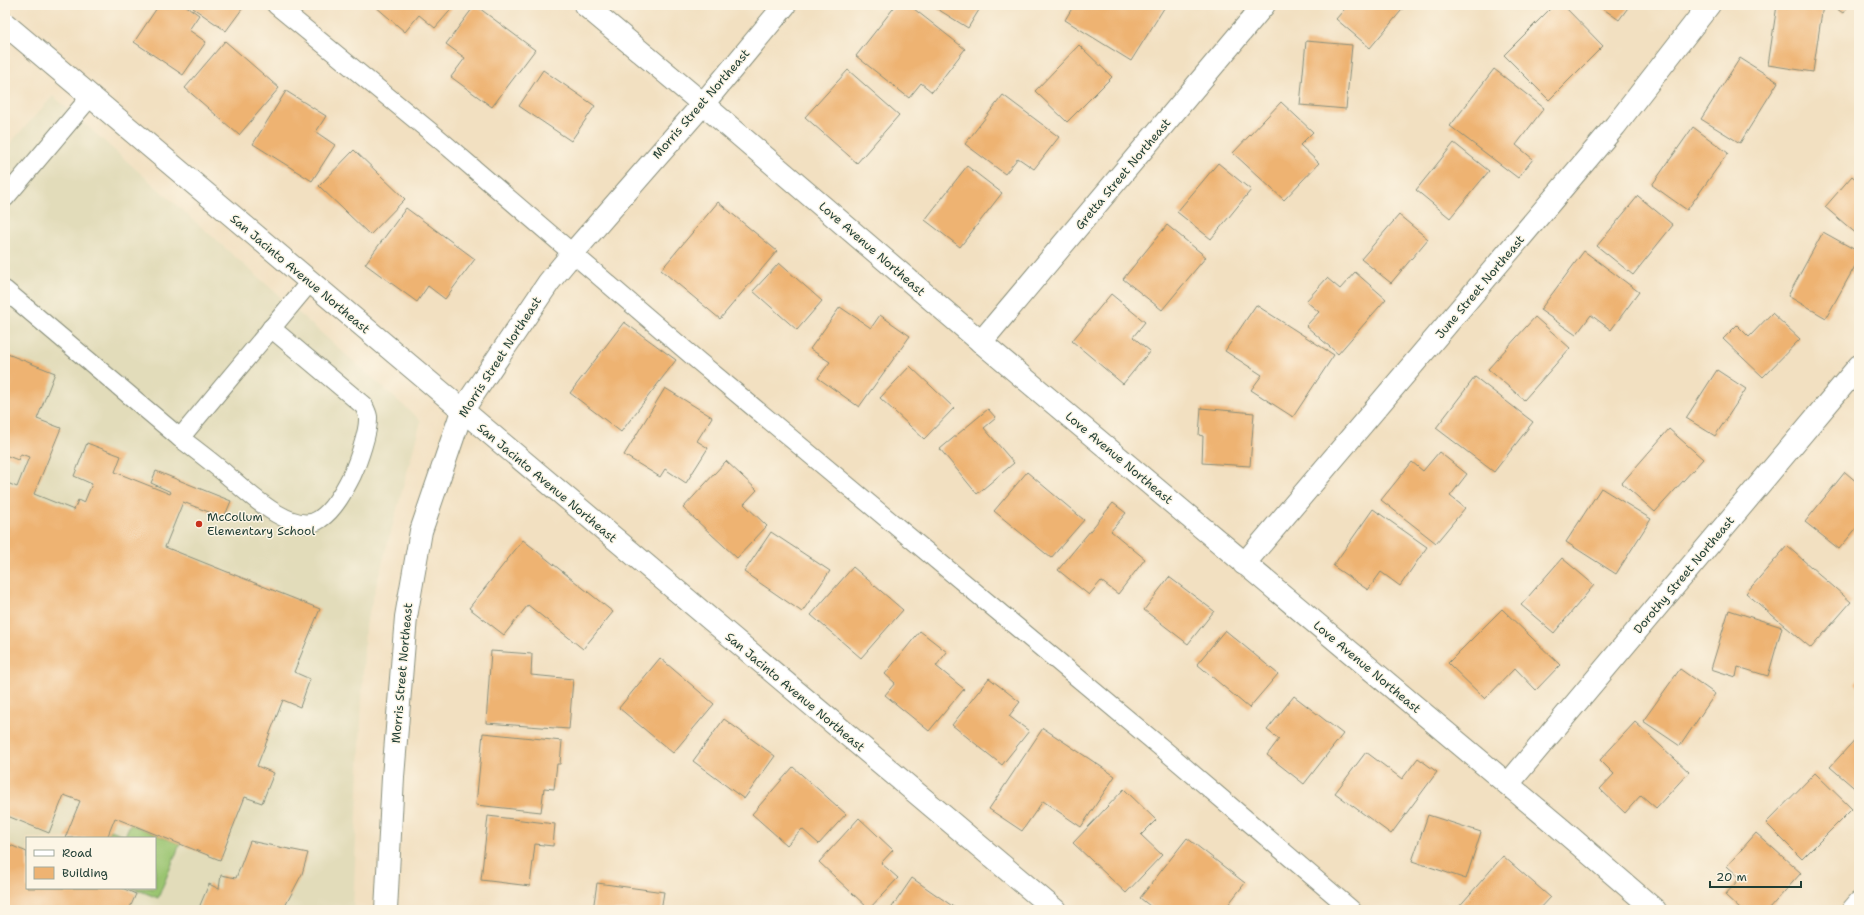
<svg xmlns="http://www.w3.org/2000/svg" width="1864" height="915" font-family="'Shantell Sans',sans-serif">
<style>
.built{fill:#e2dcba;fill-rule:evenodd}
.green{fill:#9ac470;stroke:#5c8052}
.building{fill:#eeb372}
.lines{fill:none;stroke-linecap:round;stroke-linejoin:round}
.service-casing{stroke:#888e7a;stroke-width:20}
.minor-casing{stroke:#888e7a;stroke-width:24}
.tertiary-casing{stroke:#888e7a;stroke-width:24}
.service{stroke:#fff;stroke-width:18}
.minor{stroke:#fff;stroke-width:22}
.tertiary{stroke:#fff;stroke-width:22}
.poi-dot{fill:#c8321e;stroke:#fcf5e5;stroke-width:1.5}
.labels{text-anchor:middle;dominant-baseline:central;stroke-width:3;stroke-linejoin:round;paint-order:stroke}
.street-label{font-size:12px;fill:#1f3d34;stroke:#fcf5e5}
.poi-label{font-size:12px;fill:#1f3d34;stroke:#fcf5e5;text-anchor:start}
</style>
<rect width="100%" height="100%" fill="#fcf5e5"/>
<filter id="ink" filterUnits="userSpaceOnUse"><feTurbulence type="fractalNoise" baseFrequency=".025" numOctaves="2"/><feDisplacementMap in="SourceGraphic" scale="8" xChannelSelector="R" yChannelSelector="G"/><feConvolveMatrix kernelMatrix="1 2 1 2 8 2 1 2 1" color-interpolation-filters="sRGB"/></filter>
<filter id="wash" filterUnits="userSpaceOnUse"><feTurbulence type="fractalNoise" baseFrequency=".012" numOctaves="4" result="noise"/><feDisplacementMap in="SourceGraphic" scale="16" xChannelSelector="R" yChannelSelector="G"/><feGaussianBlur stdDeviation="0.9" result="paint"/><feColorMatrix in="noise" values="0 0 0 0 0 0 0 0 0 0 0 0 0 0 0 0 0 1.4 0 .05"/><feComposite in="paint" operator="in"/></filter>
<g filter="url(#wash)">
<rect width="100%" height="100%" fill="#f2e0c1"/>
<path class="built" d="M53,96L421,421L365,627L353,910H5V149ZM27,838H155V888H27Z"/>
<path class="green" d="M130,824L180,844L158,898L133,888H155V838H107L111,830L125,836Z"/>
<g id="blocks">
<g class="building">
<path d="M159,5H185L199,15L189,30L206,42L183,75L134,42Z"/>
<path d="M195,5H245L226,31L193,8Z"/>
<path d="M376,5H455L435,28L419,15L405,32L375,6Z"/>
<path d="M475,5L535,50L492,107L451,77L465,58L446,44Z"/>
<path d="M896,5H909L965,49L932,92L921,83L909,98L856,56Z"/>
<path d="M931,5H982L968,28Z"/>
<path d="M1074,5H1166L1131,61L1065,20Z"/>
<path d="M1348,5H1406L1370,48L1336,19Z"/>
<path d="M1554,5H1563L1603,46L1549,100L1504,55Z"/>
<path d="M1598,5H1630L1619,20Z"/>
<path d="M1777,5H1823L1813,72L1768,65Z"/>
<path d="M1831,5H1849L1843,13Z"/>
<path d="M225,41L279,88L239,135L185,88Z"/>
<path d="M1306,41L1352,45L1346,109L1300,105Z"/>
<path d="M1079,45L1112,77L1067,122L1035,91Z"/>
<path d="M1740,58L1778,82L1740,143L1701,119Z"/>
<path d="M1494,69L1544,108L1516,145L1533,159L1518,178L1450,126Z"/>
<path d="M543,70L595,106L571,141L519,106Z"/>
<path d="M848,70L899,115L857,163L805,117Z"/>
<path d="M286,91L326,116L316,132L335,145L312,181L253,144Z"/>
<path d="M1003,95L1059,137L1034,169L1018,158L1005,174L965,144Z"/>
<path d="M1281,102L1313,132L1300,145L1319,163L1284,200L1233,153Z"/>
<path d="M1693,127L1728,153L1687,210L1652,185Z"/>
<path d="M1454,143L1489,171L1450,218L1416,190Z"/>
<path d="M354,150L405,199L370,235L319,186Z"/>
<path d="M1218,163L1251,190L1211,239L1177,212Z"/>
<path d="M967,166L1002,193L960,247L925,220Z"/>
<path d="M1852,176L1859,182V236L1825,207Z"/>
<path d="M1638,196L1673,225L1633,275L1597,246Z"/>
<path d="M718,202L777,251L720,319L661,270Z"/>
<path d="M406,208L475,259L445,299L428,286L417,302L365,264Z"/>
<path d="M1399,215L1428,239L1391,283L1361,259Z"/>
<path d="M1167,225L1206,257L1162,310L1123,279Z"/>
<path d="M1823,232L1859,252V259L1826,318L1788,296Z"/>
<path d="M1584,251L1639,292L1611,330L1591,315L1576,335L1540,310Z"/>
<path d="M779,263L822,301L797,330L753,291Z"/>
<path d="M1355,272L1386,299L1338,354L1306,326L1319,312L1306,301L1327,278L1340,289Z"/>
<path d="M1111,294L1145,322L1133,337L1150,351L1123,384L1072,341Z"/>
<path d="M1256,305L1334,355L1293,417L1251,390L1262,375L1225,351Z"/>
<path d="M840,307L871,328L880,315L910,336L859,407L818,378L830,362L810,349Z"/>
<path d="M1772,313L1800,339L1763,377L1723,339L1737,325L1749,337Z"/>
<path d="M1535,317L1570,348L1524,400L1488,369Z"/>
<path d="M624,322L676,360L621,432L570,393Z"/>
<path d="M5,353L55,373L37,419L61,428L34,494L74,510L78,500L84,503L92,484L74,476L87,443L121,456L115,472L170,494L171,492L151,483L156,471L231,501L224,518L183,502L165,547L320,609L294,672L310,679L300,707L283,700L257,766L274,773L262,803L245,797L220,860L115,818L107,838H65L80,801L64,795L49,833L5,815V482L17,487L29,457L21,454L18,460L5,455Z"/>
<path d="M910,366L954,408L924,439L880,398Z"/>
<path d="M1717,370L1746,389L1715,436L1686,418Z"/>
<path d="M1475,377L1533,422L1494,472L1436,428Z"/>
<path d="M665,388L712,417L697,441L708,448L686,483L665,469L660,477L624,455Z"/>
<path d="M1201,408L1254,413L1250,466L1202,463L1203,436L1199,435Z"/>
<path d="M988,409L996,418L984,428L1014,463L977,494L940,449Z"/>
<path d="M1669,429L1703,459L1655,512L1622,483Z"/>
<path d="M1439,452L1467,474L1450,496L1465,508L1436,543L1381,500L1412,462L1423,471Z"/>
<path d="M726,461L757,490L744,504L767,526L737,558L683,508Z"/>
<path d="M1027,472L1084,520L1051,558L994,511Z"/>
<path d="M1845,472L1859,484V525L1839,549L1805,522Z"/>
<path d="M1601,488L1651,519L1616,574L1566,542Z"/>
<path d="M1113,503L1126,513L1111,531L1145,559L1118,594L1101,581L1089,595L1058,570Z"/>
<path d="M1373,509L1427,547L1400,586L1381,572L1368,590L1333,566Z"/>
<path d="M771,532L830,571L802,612L744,572Z"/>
<path d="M523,540L613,612L583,649L528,605L504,635L469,608Z"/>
<path d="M1787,546L1851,602L1811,648L1746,593Z"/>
<path d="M1562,558L1594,585L1554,633L1521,605Z"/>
<path d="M853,567L903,610L861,658L811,615Z"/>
<path d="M1169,577L1214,611L1188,644L1144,610Z"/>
<path d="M1502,609L1560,665L1536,690L1515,668L1485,699L1448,663Z"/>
<path d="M1729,610L1782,627L1768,676L1738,667L1736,677L1711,669Z"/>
<path d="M1225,630L1278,674L1249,708L1197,664Z"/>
<path d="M920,631L947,652L936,666L964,689L929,731L885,695L895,683L885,674Z"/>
<path d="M491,651L532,654L531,675L573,679L569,729L486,723Z"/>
<path d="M660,658L714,704L673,753L619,708Z"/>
<path d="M1680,669L1715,694L1680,746L1643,721Z"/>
<path d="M1859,677V687L1854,683Z"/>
<path d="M989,678L1020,702L1009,716L1029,731L1002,765L952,725Z"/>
<path d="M1294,696L1343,734L1304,784L1267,755L1279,739L1267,730Z"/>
<path d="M724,719L775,756L744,799L693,761Z"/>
<path d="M1635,722L1689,772L1656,808L1641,795L1625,813L1600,789L1614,774L1600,760Z"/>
<path d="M1043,728L1115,776L1081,827L1043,801L1022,831L989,809Z"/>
<path d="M483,733L562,741L560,764H557L554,789L544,788L541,812L476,805Z"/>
<path d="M1859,735V792L1830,767Z"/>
<path d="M1366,752L1402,779L1418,758L1437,772L1391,834L1335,793Z"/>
<path d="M793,767L846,814L819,844L802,829L787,845L752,814Z"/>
<path d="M1815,773L1852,809L1802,859L1766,823Z"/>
<path d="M1124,789L1156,820L1141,835L1162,855L1126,893L1073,843Z"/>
<path d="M1428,815L1481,832L1466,879L1412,861Z"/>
<path d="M488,816L555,824L553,846L535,844L530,886L481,880Z"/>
<path d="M859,818L893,850L881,863L898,878L869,909L819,862Z"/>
<path d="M1756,833L1801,873L1768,910H1741L1725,895L1740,878L1727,866Z"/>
<path d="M1187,838L1245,883L1224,910H1155L1140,898Z"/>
<path d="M250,841L308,853L302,874L283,910H198L209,884L219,889L221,875L236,878Z"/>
<path d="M10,845L27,852V888H122L136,894L129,910H5V858Z"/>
<path d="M1503,856L1550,897L1538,910H1458L1457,909Z"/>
<path d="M912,878L958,910H890Z"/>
<path d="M597,883L664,892L661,910H593Z"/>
</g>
</g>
</g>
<g filter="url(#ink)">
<use href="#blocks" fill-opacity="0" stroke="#888e7a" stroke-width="1"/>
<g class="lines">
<g class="service-casing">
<g id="service">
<path d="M276,5L438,138L697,360L1175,759L1352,910"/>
<path d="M5,198L91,96"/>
<path d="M5,290L180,438L310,282"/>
<path d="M180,438C196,450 212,462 227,475C246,491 294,538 320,519C334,510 345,489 352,475C358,462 369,431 368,417C368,414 365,409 364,406L271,328"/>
</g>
</g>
<g class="minor-casing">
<g id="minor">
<path d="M585,5L703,104L981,342L1561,829L1655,910"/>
<path d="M5,24L1055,910"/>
<path d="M981,342L1264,5"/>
<path d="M1244,564L1615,126L1709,5"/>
<path d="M1508,784L1859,366"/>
<path d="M1853,910L1859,903"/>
</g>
</g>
<g class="tertiary-casing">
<path id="tertiary" d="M386,910L393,777L406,617L421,531L462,411L549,282L572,254L703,104L785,5"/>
</g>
<use href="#service" class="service"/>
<use href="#minor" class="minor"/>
<use href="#tertiary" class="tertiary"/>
</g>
</g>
<circle class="poi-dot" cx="199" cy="524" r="4"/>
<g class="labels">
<g class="street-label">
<text transform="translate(701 104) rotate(-49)">Morris Street Northeast</text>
<text transform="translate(1123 174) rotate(-50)">Gretta Street Northeast</text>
<text transform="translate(872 249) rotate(41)">Love Avenue Northeast</text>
<text transform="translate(300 274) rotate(40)">San Jacinto Avenue Northeast</text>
<text transform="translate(1480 287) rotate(-50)">June Street Northeast</text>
<text transform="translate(500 357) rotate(-57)">Morris Street Northeast</text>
<text transform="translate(1119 458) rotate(40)">Love Avenue Northeast</text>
<text transform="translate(547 483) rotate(40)">San Jacinto Avenue Northeast</text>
<text transform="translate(1684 575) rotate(-50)">Dorothy Street Northeast</text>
<text transform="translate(1367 667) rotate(40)">Love Avenue Northeast</text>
<text transform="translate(402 673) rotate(-85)">Morris Street Northeast</text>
<text transform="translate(795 692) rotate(40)">San Jacinto Avenue Northeast</text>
</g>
<g class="poi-label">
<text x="207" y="517">McCollum<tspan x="207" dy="14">Elementary School</tspan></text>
</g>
</g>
<rect width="1864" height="915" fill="none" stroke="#fcf5e5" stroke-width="20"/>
<rect x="26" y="837" width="130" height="52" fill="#fcf5e5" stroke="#a4ab9e"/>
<rect x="34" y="850" width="20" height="6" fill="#ffffff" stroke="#a4ab9e"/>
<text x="62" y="857" font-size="12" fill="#1f3d34">Road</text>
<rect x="34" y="867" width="20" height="12" fill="#eeb372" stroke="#a4ab9e"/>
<text x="62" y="877" font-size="12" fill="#1f3d34">Building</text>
<path d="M1710 881v6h91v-6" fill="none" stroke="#1f3d34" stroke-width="2"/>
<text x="1716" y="881" font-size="12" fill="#1f3d34" stroke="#fcf5e5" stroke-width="3" paint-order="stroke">20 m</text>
</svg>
